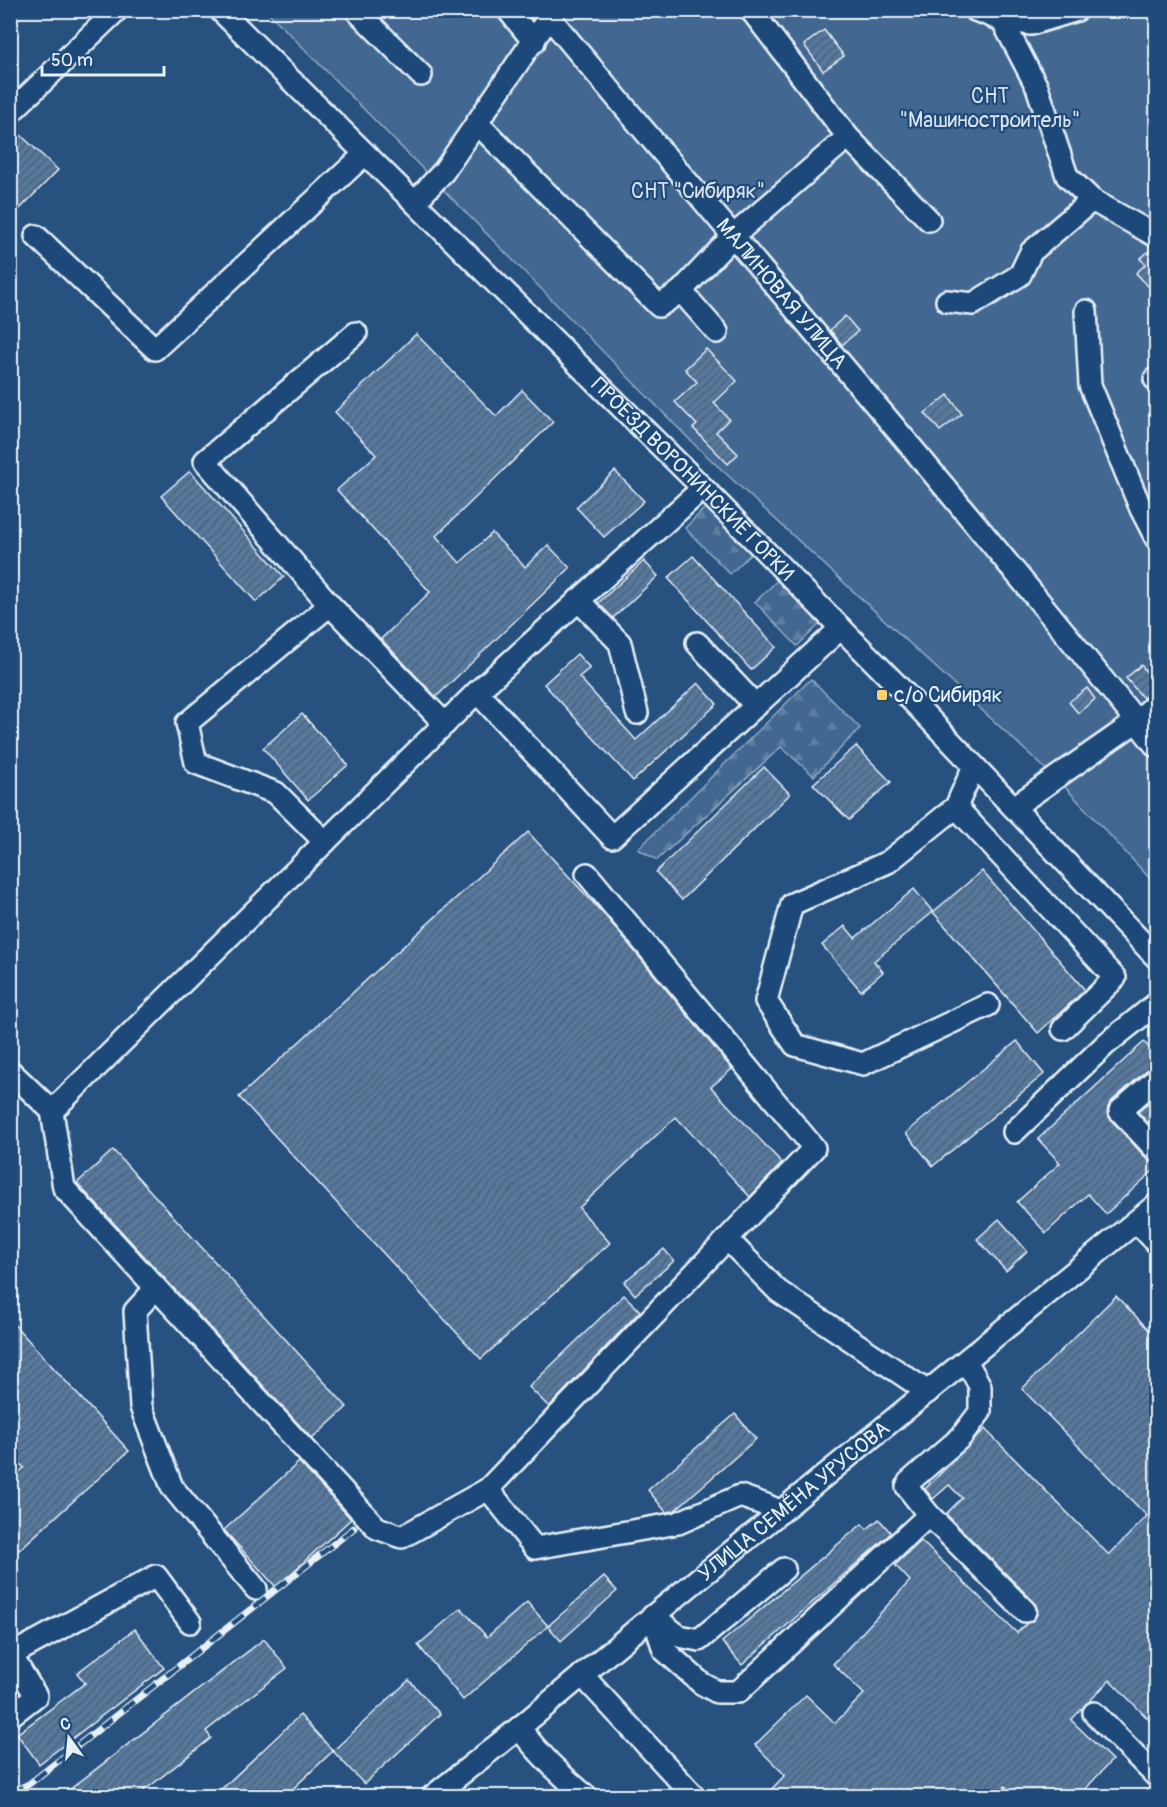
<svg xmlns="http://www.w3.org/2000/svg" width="1167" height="1807" font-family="Pangolin,sans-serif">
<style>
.green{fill:#436891;stroke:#96acc4;stroke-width:1.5}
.forest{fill:url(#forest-firs);stroke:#96acc4;stroke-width:1.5}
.building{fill:url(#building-hatch);stroke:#e8f1f8;stroke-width:1.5}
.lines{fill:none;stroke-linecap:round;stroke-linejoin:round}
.minor-casing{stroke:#e8f1f8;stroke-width:26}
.minor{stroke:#1f4a7a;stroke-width:21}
.rail-casing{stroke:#e8f1f8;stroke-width:7}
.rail{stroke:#1f4a7a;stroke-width:4.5;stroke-dasharray:14;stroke-linecap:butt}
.poi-dot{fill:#ffd166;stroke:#1f4a7a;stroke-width:2}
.labels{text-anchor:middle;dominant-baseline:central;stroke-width:4.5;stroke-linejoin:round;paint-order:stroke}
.park-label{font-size:21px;fill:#d8e3ee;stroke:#1f4a7a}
.street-label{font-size:21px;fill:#e8f1f8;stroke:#1f4a7a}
.poi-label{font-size:21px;fill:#e8f1f8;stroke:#1f4a7a;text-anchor:start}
</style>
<defs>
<pattern id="forest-firs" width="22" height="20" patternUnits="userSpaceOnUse" patternTransform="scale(1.5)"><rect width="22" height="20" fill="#436891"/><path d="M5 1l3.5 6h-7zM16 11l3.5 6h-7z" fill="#5e7ea1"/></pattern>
<pattern id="building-hatch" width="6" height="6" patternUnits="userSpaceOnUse" patternTransform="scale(1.5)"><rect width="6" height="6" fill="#57789d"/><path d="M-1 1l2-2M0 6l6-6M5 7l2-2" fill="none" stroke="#4f6278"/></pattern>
</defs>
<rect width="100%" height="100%" fill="#27517f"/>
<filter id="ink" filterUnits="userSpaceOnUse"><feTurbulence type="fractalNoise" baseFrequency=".0167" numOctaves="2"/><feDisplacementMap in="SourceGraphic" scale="12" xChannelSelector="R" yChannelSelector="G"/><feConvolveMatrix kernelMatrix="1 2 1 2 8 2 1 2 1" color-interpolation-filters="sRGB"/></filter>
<g filter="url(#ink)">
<path class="green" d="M267,11H1156V885L1064,786L695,445Z"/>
<g class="forest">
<path d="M708,505L754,551L730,574L685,528Z"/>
<path d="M780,578L822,622L797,646L755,602Z"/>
<path d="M811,679L860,728L814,776L781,747L657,860L638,849Z"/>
</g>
<g class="building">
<path d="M824,30L844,56L823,71L804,45Z"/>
<path d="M10,125L58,170L10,219Z"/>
<path d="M1152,248L1156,249V279L1148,286L1136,273L1146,264L1140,259Z"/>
<path d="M845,316L858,331L842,345L830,330Z"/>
<path d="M416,334L496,416L522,390L553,422L436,536L460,563L492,533L525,567L548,545L570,568L436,697L381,639L430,592L337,490L376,455L335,412Z"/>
<path d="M706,349L737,381L714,403L729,419L716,432L738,454L728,464L693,428L697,425L675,402L697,382L685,369Z"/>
<path d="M948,395L962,414L940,431L925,413Z"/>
<path d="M190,471L284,577L256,602L161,496Z"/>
<path d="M615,471L644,501L604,537L576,507Z"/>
<path d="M693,556L776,647L751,670L668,578Z"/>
<path d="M644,561L658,576L613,618L598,603Z"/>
<path d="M577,654L590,668L579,677L636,740L698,683L717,704L633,781L544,684Z"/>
<path d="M1141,665L1156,684V692L1148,694L1143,698L1126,678Z"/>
<path d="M1087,688L1095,699L1078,713L1069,702Z"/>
<path d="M302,714L348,765L308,800L263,748Z"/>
<path d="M856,746L891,782L849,820L813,784Z"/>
<path d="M764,767L790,794L682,900L656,872Z"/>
<path d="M528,832L608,919L732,1069L711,1087L782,1163L750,1197L676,1117L579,1208L610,1243L481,1359L239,1097Z"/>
<path d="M982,871L1085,990L1038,1033L933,912Z"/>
<path d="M914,889L933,912L874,961L883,972L861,991L822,945L845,926L855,938Z"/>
<path d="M1017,1041L1044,1074L933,1166L906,1133Z"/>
<path d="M1144,1042L1156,1055V1067L1148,1069L1112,1101L1108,1107L1107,1113L1111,1120L1147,1159L1156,1163V1168L1106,1214L1088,1194L1046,1233L1017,1202L1060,1163L1038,1139Z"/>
<path d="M1156,1096V1132L1138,1112Z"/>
<path d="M113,1150L347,1407L312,1439L77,1183Z"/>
<path d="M999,1219L1027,1251L1006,1271L977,1239Z"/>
<path d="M664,1249L674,1261L635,1295L624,1282Z"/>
<path d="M624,1295L640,1311L549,1407L529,1387Z"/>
<path d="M1116,1296L1156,1337V1727L1110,1680L1071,1720L1112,1760L1078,1797H1016L1005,1786L995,1797H764L785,1775L755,1745L806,1695L835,1723L864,1694L833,1664L910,1581L895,1565L921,1541L1017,1633L1027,1623L1034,1620L1038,1611L1034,1602L946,1514L962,1498L949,1485L933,1499L925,1489L985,1429L1109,1555L1147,1516L1022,1389Z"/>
<path d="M10,1320L129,1451L10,1558V1480L24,1468L10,1453Z"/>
<path d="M735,1414L756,1439L674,1511L666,1512L648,1490Z"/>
<path d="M299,1462L351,1519L276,1587L224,1530Z"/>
<path d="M879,1519L891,1533L742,1665L722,1642L862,1524L867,1529Z"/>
<path d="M604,1577L617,1591L561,1641L548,1626Z"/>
<path d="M527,1602L548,1626L463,1700L418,1645L461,1608L487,1637Z"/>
<path d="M135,1629L164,1668L39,1764L17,1734L85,1683L77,1673Z"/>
<path d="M264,1639L287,1668L206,1731L211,1738L136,1797H60Z"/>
<path d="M409,1680L440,1714L364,1784L333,1751Z"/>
<path d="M300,1715L333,1751L284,1797H213Z"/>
</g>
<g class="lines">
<g class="minor-casing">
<g id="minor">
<path id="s1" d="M220,10L703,488L896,684L1156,957"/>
<path d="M356,10L421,75"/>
<path d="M508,10L534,42"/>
<path d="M751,10L848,137L929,220"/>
<path d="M975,10L1002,20"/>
<path d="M1077,10L1031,24L1002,20L1037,87L1067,176L1092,200L1156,236"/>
<path id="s2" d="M550,18C752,261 960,499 1156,746"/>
<path d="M10,113L117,10"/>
<path d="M477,123L659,306L681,291L732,237L848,137"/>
<path d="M415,202L444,171L554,10"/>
<path d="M36,236L155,349L365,154"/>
<path d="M681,291L717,332"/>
<path d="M947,301L973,304L1020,275L1031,252L1092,200"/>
<path d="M1086,311L1090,385L1141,509L1156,538"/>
<path d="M1155,379L1156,380"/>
<path d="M578,600L620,643L637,713"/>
<path d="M330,605L205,461L356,333"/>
<path d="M697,643L756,706"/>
<path d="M477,692L612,837L841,628"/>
<path d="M974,766L956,807L888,862L792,904L766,1001L795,1045L863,1064L988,1005"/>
<path d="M956,807L1115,978L1063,1029"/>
<path d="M1014,807L1137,721L1156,704"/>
<path d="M325,842L276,793L196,763L187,723L330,605L445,724"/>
<path d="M10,1071L52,1111L64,1188L377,1528L402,1537L488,1489L814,1148L587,874"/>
<path d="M1156,1079L1120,1111L1156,1150"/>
<path d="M52,1111L477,692L703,488"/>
<path d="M1014,1132L1106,1044L1156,1004"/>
<path d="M1137,1222L1156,1242"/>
<path d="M728,1240L778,1291L928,1392"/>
<path d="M156,1288L135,1311L141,1407L172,1487L256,1589"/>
<path d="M488,1489L535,1548L678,1523L740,1496L766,1505L781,1512"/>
<path d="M929,1515L1025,1611"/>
<path d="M784,1569L699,1640L679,1636L653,1616L664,1650L701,1683L717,1692H738L929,1515L907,1487L909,1482L961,1437L980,1412V1386L966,1361"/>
<path d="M582,1675L694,1796"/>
<path d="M1094,1713L1156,1776"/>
<path d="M10,1716L36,1696L11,1655L156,1576L190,1622"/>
<path d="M519,1728C539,1754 561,1776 586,1796"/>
<path id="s3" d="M433,1796L519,1728L653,1616L1156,1205"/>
</g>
</g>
<use href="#minor" class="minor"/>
<g class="rail-casing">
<path id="rail" d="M10,1793L29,1784L354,1528"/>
</g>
<use href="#rail" class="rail"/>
</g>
</g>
<rect class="poi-dot" x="876" y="689" width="12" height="12" rx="3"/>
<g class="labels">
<g class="park-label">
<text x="990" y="96">СНТ<tspan x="990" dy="24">"Машиностроитель"</tspan></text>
<text x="698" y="191">СНТ "Сибиряк"</text>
</g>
<g class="street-label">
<text stroke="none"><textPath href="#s2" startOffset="360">МАЛИНОВАЯ УЛИЦА</textPath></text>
<text stroke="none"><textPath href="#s1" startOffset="666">ПРОЕЗД ВОРОНИНСКИЕ ГОРКИ</textPath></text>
<text stroke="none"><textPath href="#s3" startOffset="466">УЛИЦА СЕМЁНА УРУСОВА</textPath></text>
</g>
<g class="poi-label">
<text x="894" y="695">с/о Сибиряк</text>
</g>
</g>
<rect width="1167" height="1807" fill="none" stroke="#1f4a7a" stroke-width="36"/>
<rect x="18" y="18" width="1131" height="1771" fill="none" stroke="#e8f1f8" stroke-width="2" filter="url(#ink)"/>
<g transform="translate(69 1738) rotate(345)" stroke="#1f4a7a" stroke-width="4.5" paint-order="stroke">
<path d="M0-4.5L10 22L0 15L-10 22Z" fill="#e8f1f8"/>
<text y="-9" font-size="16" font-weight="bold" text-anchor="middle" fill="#e8f1f8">С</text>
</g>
<path d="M42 66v9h122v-9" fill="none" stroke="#e8f1f8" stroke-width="3"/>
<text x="51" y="66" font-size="18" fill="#e8f1f8" stroke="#1f4a7a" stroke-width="4.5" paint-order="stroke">50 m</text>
</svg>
